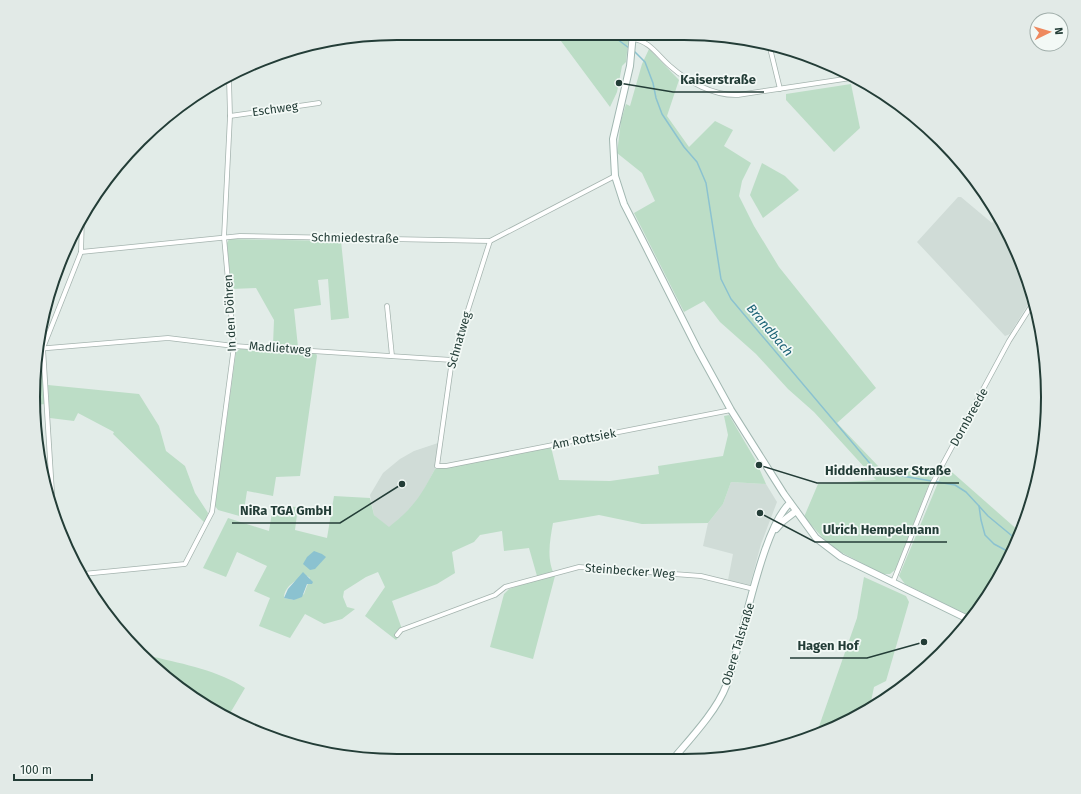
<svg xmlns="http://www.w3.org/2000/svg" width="1081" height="794" font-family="'Fira Sans',sans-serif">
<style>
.built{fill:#d0dcd7}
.green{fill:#bcddc6;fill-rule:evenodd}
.water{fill:#8bc2d0}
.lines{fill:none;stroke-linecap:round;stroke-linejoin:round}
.stream{stroke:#8bc2d0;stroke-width:1.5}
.street-casing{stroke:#a5b4af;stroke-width:5.5}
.secondary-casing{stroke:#a1b7b1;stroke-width:8}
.street{stroke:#fff;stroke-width:4}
.secondary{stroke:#fff;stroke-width:6}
.labels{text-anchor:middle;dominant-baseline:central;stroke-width:3.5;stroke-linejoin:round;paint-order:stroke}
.street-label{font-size:12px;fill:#233d37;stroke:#f3f9f6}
.water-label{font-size:13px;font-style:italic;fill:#1e6477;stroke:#f3f9f6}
.rim{fill:none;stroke:#233d37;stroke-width:2}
.leader{fill:none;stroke:#233d37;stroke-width:1.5}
.callout-dot{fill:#233d37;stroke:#f3f9f6;stroke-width:1.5}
.callout-label{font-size:13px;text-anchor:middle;font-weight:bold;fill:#233d37;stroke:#f3f9f6;stroke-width:3.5;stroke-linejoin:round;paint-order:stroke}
</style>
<rect width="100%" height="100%" fill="#e2ece8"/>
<g class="built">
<path d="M958,197H961L992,223L998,216L1010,236L1033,296L1010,334L1005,336L917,242Z"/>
<path d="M438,443L435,469L419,499L409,511L389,528L374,515L370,495L383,473L400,459L414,451Z"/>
<path d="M731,482L766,484L777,502L761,544L750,585L728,580L733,554L703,546L708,523L723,504Z"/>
</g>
<g class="green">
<path d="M555,33H629L626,62L622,66L617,92L610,107Z"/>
<path d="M649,49L679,80L667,116L689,147L715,121L733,130L724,146L751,163L742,181L739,196L754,226L779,267L876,388L837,423L879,467L933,474L896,569L890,574H883L831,547L804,517L818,484L876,480L814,412L788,389L756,354L720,322L704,301L684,312L634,213L655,201L642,173L617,153L621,121L626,104L630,106L642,64Z"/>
<path d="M851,84L860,128L834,152L786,100V94Z"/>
<path d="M762,163L785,176L799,190L763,218L750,195Z"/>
<path d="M229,239L341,241L349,318L331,320L328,279L318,280L321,305L294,309L298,347L273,345L274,320L256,288L231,289L227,243Z"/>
<path d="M240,349L316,353L317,356L300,476L276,477L273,496L247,491L243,517L218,510L215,506L236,352Z"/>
<path d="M36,352H39L43,356L45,404L36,405Z"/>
<path d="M48,385L139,394L159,426L166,451L185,466L195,493L208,513L205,523L113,434L114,432L78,413L74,421L50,418Z"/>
<path d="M729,415L756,461L766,484L731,482L723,504L708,523L642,524L599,515L553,523C550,540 546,560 555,576L533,659L490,647L504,594L509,589L536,580L537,576L529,548L504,551L502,531L480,535L474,542L452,552L455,573L437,584L392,601L403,632L396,640L365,616L385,587L378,572L366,577L344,591L343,597L347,607L355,609L342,619L324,624L305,614L290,638L259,626L270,598L254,591L267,566L237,552L226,577L203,568L228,518L269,531L273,506L298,507L295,530L327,538L334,496L370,498L374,515L389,527C414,507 420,497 435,469L551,447L559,480L610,481L659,474L658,466L723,456L728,435L724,416ZM307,576L310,578L304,594L294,600L284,598C284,586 297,579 307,576Z"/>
<path d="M945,466L1020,532L999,579L972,617L905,584L899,576Z"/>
<path d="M864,577L906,596L909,602L886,681L874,687L870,706L824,733L816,735L857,618Z"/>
<path d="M154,657C184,664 219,671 245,688L229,715L247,727L215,712L157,671L151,665Z"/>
</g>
<g class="water">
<path d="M314,551L322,554L326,557L315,569L310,570L303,564L307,557Z"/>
<path d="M303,572L313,582L312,584H307L302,597L294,600L284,598L288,589Z"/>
</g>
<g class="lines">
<g class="stream">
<path d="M613,33L617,39L629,48"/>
<path d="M634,51L645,62L653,83L656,98L662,114L684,147L697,162L706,183L721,279L731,299L873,467L896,475L955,485L966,492L979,506L981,520L985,535L994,544L1011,553"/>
<path d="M979,506L988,516L1017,540"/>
</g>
<g class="street-casing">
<g id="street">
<path d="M633,39C650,41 658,56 670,66C688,82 714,96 738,95L851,78"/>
<path d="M769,44L780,89"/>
<path d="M230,116L319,103"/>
<path d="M490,241L452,360L437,466H446L731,410"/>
<path d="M81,252L240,236L490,241L615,176"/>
<path d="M387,306L392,356"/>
<path d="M36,349L168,338L234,346L452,360"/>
<path d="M53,508L43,348L81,252L82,219"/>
<path d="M83,574L185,564L212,512L234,346L224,237L230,116L229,79"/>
<path d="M893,582L932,484L1009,341L1035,300"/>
<path d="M397,635L401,630L495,595L505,587L579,567L701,576L754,589"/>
</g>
</g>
<g class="secondary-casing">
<g id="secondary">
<path d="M633,33L630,66L613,139L615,176L624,204L646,247L698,350L731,410L784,494L816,538L841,557L970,620"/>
<path d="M776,529L783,521L796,511"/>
<path d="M674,758C691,738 717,710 726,686C742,645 761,529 790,503"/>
</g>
</g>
<use href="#street" class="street"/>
<use href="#secondary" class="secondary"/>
</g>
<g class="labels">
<g class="street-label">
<text transform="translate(275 109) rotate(-8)">Eschweg</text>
<text transform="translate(355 238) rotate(1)">Schmiedestraße</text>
<text transform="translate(230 313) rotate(-93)">In den Döhren</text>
<text transform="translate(459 340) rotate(-74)">Schnatweg</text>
<text transform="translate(280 348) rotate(4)">Madlietweg</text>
<text transform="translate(969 417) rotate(-61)">Dornbreede</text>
<text transform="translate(584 439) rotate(-11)">Am Rottsiek</text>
<text transform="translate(630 571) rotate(4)">Steinbecker Weg</text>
<text transform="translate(738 644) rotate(-73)">Obere Talstraße</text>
</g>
<g class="water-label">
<text transform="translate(770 330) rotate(50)">Brandbach</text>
</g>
</g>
<path d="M0 0H1081V794H0ZM397 40H684A357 357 0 0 1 1041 397V397A357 357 0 0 1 684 754H397A357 357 0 0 1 40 397V397A357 357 0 0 1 397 40Z" fill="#e2eae7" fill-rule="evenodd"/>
<path class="rim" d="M397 40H684A357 357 0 0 1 1041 397V397A357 357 0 0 1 684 754H397A357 357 0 0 1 40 397V397A357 357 0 0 1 397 40Z"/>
<path class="leader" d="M619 83L673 92H764M759 465L817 483H959M402 484L340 523H232M760 513L815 542H947M924 642L867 658H790"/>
<g class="callout-dot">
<circle cx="619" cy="83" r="4"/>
<circle cx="759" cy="465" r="4"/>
<circle cx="402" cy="484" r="4"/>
<circle cx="760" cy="513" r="4"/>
<circle cx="924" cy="642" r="4"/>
</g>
<g class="callout-label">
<text x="718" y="84">Kaiserstraße</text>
<text x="888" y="475">Hiddenhauser Straße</text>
<text x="286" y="515">NiRa TGA GmbH</text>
<text x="881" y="534">Ulrich Hempelmann</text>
<text x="828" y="650">Hagen Hof</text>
</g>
<g transform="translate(1049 32) rotate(85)"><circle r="19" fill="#f3f9f6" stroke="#a0aeaa"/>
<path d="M0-3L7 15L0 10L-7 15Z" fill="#ee895e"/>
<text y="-6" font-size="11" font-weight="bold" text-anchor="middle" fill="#233d37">N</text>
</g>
<path d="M14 774v6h78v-6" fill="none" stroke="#233d37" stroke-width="2"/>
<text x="20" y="774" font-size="12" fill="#233d37" stroke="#f3f9f6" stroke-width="3" paint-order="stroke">100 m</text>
</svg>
